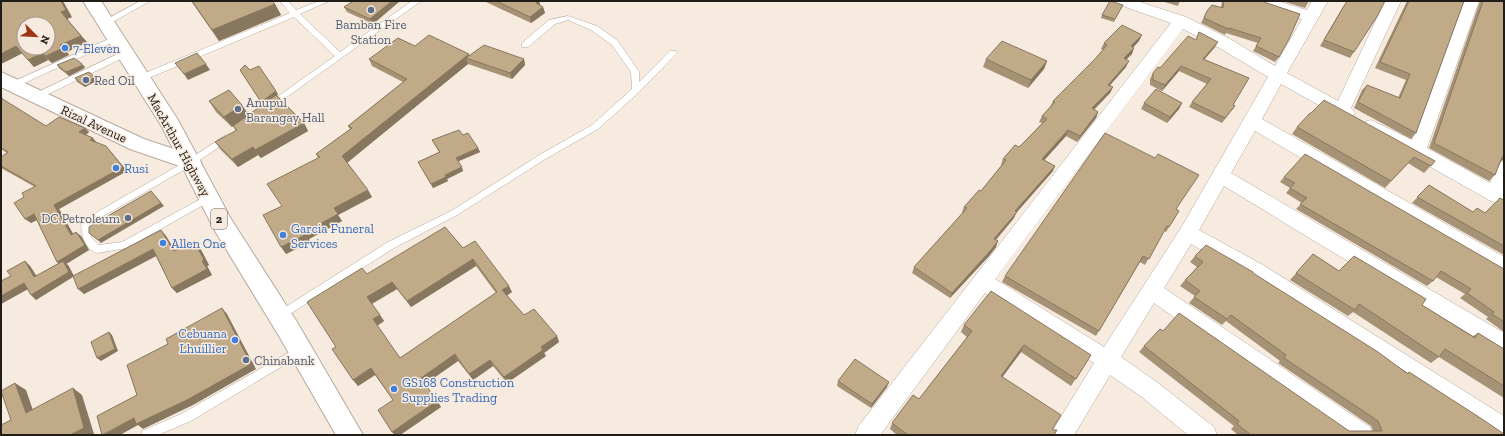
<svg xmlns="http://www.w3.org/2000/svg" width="1505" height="436" font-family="'Zilla Slab',serif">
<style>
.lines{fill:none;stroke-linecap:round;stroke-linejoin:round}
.service-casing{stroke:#b6aa9f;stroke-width:1}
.minor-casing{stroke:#b6aa9f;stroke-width:1}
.tertiary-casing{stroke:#b6aa9f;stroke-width:2}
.trunk-casing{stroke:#b6aa9f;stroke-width:2}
.service{fill:#fff;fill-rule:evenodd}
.minor{fill:#fff;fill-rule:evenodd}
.tertiary{fill:#fff;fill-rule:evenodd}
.trunk{fill:#fff;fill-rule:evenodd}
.wall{fill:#a69275;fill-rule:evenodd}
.shaded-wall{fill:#87775f}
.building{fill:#c1aa88;stroke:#87775f;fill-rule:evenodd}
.service-dot{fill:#5c6f8a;stroke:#f7eade;stroke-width:1.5}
.shop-dot{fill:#3f7fe0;stroke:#f7eade;stroke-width:1.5}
.labels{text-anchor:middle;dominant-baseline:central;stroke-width:3;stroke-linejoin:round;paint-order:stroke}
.shield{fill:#f7eade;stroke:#605a53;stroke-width:1}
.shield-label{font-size:12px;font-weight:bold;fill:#201c18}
.service-label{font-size:13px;fill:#4e5e75;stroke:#f7eade;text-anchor:start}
.shop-label{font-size:13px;fill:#366cbe;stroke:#f7eade;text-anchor:start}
.street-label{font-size:13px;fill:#201c18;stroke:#f7eade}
</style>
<rect width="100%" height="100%" fill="#f7eade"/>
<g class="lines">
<g class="service-casing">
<g id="service">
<path d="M140,1H150L109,24H103L102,22Z"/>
<path d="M280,1H288L296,10L319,1H329L300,14L340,52L412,1H421L270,109L266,106L267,104L335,56L294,17L144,80L141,81L137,78L138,76L290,13Z"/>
<path d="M568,16L597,26L618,41L639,72V82L670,51H676L677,53L639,92L598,129L547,158L457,215L394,248L282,319L279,320L276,319L274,316L276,313L388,242L451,211L541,154L592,125L632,89L631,72L612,45L591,30L568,20L555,24L528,47H522V43L549,20Z"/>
<path d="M113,37H116L120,39L16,87L13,88L9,85L10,83Z"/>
<path d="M126,50L129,51V55L40,98H34L33,96L34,94Z"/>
<path d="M226,135L230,138L229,140L194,164L105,215L91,226V237L99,245L122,242L206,196H212L213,198L212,200L127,248L97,253C85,249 82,236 81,225L99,211L188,160Z"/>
<path d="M300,346L304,347L305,350L304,353L191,421L158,435H141L142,431L183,413Z"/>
</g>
</g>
<g class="minor-casing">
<g id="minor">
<path d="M1114,1H1137L1186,17L1230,39L1275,66L1302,19L1256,4L1253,1H1277L1307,10L1312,1H1328L1287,73L1338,101L1385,1H1401L1351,108L1355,113L1352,117L1346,119L1340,117L1281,84L1262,119L1504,257V275L1497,273L1255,131L1231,173L1504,333V353L1496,351L1224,186L1199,230L1263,265L1504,416V435H1493L1249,277L1191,244L1164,288L1370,427L1373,435H1343L1154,303L1121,357L1158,383L1214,427L1217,435H1188L1142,397L1110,375L1074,435H1050L1094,363L985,293L880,435H855L858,427L1171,23L1117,4ZM1183,29L1218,47L1268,77L1181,228L1104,347L995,279Z"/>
<path d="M1463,1H1479L1427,148L1490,183L1498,163L1504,161V206L1489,200L1365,130L1362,126L1365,122L1371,120L1412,140Z"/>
</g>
</g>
<g class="tertiary-casing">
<path id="tertiary" d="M1,72L144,139L198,157L201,162L198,167L191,170L130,149L1,87Z"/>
</g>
<g class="trunk-casing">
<path id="trunk" d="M83,1H101L178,120L231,219L297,322L363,435H336L279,336L215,231L162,127Z"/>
</g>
<use href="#service" class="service"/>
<use href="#minor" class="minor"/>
<use href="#tertiary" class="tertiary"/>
<use href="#trunk" class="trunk"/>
</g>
<g class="wall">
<path d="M1,1L72,17L67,19L87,42L67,52L69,55L52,63L48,60L34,67L22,53L1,64Z"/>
<path d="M191,1H272L275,4L281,15L219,41Z"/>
<path d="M353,1H400L373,24L347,12L344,7Z"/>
<path d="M486,1H539L540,5L543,7L545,13L531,23L486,2Z"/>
<path d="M1161,1H1180L1178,6Z"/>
<path d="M1222,1H1261L1279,57L1275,62L1253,51L1258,43L1226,33L1225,35L1201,23L1207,11L1221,7Z"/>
<path d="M1282,1H1308V3L1305,8Z"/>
<path d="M1347,1L1354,52L1350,58L1320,46L1341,10Z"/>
<path d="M1407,1H1464L1416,133L1411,139L1354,108L1362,90L1367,85L1398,98L1406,80L1375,68Z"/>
<path d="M1480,1H1504L1501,161L1495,175L1489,181L1429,148Z"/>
<path d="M1121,8L1114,22L1101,18L1102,15Z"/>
<path d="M1199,32L1215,47L1204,60L1233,105L1235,106L1222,123L1189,107L1192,102L1207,84L1179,71L1162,91L1150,85V79L1153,73L1196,40Z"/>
<path d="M1139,41L1133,47L1132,54L1126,59V67L1109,86L1113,87L1110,93L1094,110L1098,112L1096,118L1077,142L1066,136L1044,160L1053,171L1016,213L1014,218L996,240V247L989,256L950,298L912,273L914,267L963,213L962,212L964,207L981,191L1002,165H1001L1003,159L1019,147L1042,123L1039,122L1042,116L1050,107L1053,101L1095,59L1103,50L1101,49L1104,43Z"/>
<path d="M415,46L469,56L524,59L525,65L512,79L468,64L347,162L372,197L338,215L342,221L309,239L310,242L286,254L282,206L318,158L316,154L350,129L348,126L403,82L372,66L369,59Z"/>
<path d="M986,59L1047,61L1044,69L1028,88L983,67Z"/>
<path d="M57,65L85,67L83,69L69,76L60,69Z"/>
<path d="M240,70H250L278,94L277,95L304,123L308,131L261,158L258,155L238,167L221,150L215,142L236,131L233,126L232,127L216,112L209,101L249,115L263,104Z"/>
<path d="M75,78L98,80L85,87L77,82Z"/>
<path d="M1,96L6,102L46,126L85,128L89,132L86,135L110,151L127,171L59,209L73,234L81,236L89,250L66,264L68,265L74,276L161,230L166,236L175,251L199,246L209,265L207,266L212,275L177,293L172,288L156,256L84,294L73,277L36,300L27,289L1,304V281L11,276L25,261L30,266L36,276L59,263L57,262L37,220L31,223L24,197L35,187L1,168V157L7,153L1,149Z"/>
<path d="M1144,103H1182L1179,109L1167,123L1141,109Z"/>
<path d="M1297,127L1435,161L1424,173L1408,163L1385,188L1292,134Z"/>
<path d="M463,135L478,148L480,152L458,161L463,171L447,179L448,181L433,188L418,162L439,152L432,140Z"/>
<path d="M1284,177L1504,269V332L1486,319L1488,317L1460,298L1465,294L1436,277L1433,281L1427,286L1296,209L1302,203L1286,193L1290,188L1280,182Z"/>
<path d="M1429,185L1473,212L1477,208L1484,213L1504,200V255L1412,203Z"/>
<path d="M1176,209L1179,211L1166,232L1164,231L1145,265L1140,262L1096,336L1002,282L1005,276Z"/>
<path d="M463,248L512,292L507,295L524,315L557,336L559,342L544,353L546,356L507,383L493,366L473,380L458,361L425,384L441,407L400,435H395L392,432L393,400L375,375L358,386L336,347L367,274ZM476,266L496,293L400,358L377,326L384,321L372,304L397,289L411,307Z"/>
<path d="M1313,254L1339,271L1422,305L1473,336L1478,333L1504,349V398L1439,357L1431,363L1353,312L1348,316L1290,280Z"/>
<path d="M1195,256L1253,273L1408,373L1409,372L1504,435H1238L1231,429L1234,426L1139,352L1144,346L1163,331L1349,431H1373L1371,426L1278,363L1280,361L1226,321L1222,325L1189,303L1195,296L1180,286L1185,280L1197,267L1190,262Z"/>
<path d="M964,325L1091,355L1071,386L1021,352L1002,377L1053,428L1054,435H897L890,429L892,423L919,399L967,337L961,332Z"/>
<path d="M838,381L887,387L871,408L837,386Z"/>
</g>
<g class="shaded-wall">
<path d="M61,1H63L72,17L67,19L61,12Z"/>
<path d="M392,1H400L373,24L370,19Z"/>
<path d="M539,1L541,7L536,3Z"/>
<path d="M275,4L281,15L219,41L212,30Z"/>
<path d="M543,7L545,13L531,23L530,17Z"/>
<path d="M1142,35L1139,41L1129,52L1131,46Z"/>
<path d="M81,36L87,42L67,52L69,55L52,63L46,56L60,45Z"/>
<path d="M1218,42L1215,47L1200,64L1203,59Z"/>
<path d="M16,46L23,53L1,64V54Z"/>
<path d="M1134,48L1132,54L1122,64L1124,58Z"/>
<path d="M42,53L48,60L34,67L28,60Z"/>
<path d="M469,54L471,60L466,58L468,64L347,163L342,156Z"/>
<path d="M524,59L525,65L512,79L510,73Z"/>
<path d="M1047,61L1044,69L1028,88L1031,80Z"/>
<path d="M1129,61L1126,67L1105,91L1108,85Z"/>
<path d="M82,64L85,67L83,69L69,76L66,72Z"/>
<path d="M206,64L210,70L188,80L184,74Z"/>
<path d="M1181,66L1179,71L1162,91L1165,85Z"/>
<path d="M95,77L98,80L85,87L82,84Z"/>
<path d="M1113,87L1110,93L1089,114L1092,108Z"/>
<path d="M276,91L278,94L263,105L261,102Z"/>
<path d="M1182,103L1179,109L1167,123L1170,117Z"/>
<path d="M242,105L249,115L232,127L224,117Z"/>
<path d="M1098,112L1096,118L1077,142L1080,136Z"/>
<path d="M304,123L308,131L261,158L255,150Z"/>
<path d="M85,128L89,132L83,137L79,132Z"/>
<path d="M1068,130L1066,136L1040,165L1042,159Z"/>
<path d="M93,138L97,143L90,140Z"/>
<path d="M253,147L258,155L238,167L232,159Z"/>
<path d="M478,148L480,152L457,162L456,158Z"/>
<path d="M110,151L127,171L59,209L76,239L71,235L54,205Z"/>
<path d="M1504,156V160L1497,162L1502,157Z"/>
<path d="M1055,166L1053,171L1016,213L1014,218L992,244L994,239L1015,211Z"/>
<path d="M462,167L463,171L447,179L448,181L433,188L431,184L445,175Z"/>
<path d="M368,190L372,197L338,215L342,221L309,239L310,242L286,254L281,247L304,233L334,208Z"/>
<path d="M151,191L164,206L101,243L98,240Z"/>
<path d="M34,214L39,219L31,223L25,219Z"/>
<path d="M161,230L166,236L179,257L174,251Z"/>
<path d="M76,232L81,236L89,250L66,264L68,265L74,276L36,300L31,295L62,266L57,262Z"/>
<path d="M194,241L199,246L209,265L207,266L212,275L177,293L172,288L202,261Z"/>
<path d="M998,241L996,247L989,256L950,298L952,293Z"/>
<path d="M153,249L158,255L84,294L78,289Z"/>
<path d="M473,259L476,266L411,307L407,301Z"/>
<path d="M25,261L30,266L40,281L34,277Z"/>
<path d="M392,282L397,289L371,304L367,297Z"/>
<path d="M24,283L30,288L1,304V296Z"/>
<path d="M509,286L512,292L505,297L502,290Z"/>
<path d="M222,308L227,314L256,369L193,405L143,429L138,425L120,435H103L134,418Z"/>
<path d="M380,315L384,321L377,326L373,319Z"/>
<path d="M109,332L112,335L118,351L101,361L97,358Z"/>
<path d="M557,336L559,342L544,353L546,356L507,383L504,377L541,347Z"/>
<path d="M1024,345L1021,352L998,383L1001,376Z"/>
<path d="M455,354L458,361L425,384L421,378Z"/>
<path d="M490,360L493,366L473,380L469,374Z"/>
<path d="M371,368L375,375L358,386L353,380Z"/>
<path d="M889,382L887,387L871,408L872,404Z"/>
<path d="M15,383L26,390L36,419L26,413Z"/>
<path d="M73,388L82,395L94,434L92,435H70Z"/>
<path d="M437,401L441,407L400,435H395L392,432Z"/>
</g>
<g class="building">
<path d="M1,1H61L66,10L61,12L81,36L60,45L63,48L46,56L42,53L28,60L16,46L1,54ZM24,24H48V48H24Z"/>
<path d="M192,1H272L275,4L212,30Z"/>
<path d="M353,1H392L370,19L344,7Z"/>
<path d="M496,1H539L536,3L543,7L530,17Z"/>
<path d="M1110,1L1123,5L1115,19L1102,15Z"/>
<path d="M1224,1H1261L1300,14L1289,39L1279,57L1256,46L1261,38L1229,28L1228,29L1204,18L1207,11L1212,5L1223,8Z"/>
<path d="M1347,1H1385L1378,15L1354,52L1324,40Z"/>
<path d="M1409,1H1464L1416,133L1358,102L1367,85L1400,98L1410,74L1380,62Z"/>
<path d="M1483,1H1504V156L1502,157L1495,175L1434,143Z"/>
<path d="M1122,25L1142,35L1131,46L1134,48L1124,58L1129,61L1108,85L1113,87L1092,108L1098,112L1080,136L1068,130L1042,159L1055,166L1015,211L1017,212L994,239L998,241L991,250L952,293L914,267L967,208L964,207L979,190L981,191L1006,160L1003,159L1015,145L1019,147L1047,119L1042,116L1055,102L1053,101L1095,59L1107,45L1104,43Z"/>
<path d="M1199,32L1218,42L1203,59L1249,78L1233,105L1235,106L1225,118L1192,102L1211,79L1181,66L1165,85L1153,80V73L1158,67L1160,68L1188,36L1196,40Z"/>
<path d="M429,35L469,54L342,156L368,190L334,208L338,214L304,233L305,235L281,247L263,215L282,206L267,184L320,157L316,154L352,128L348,126L407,79L369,59L398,38L415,46Z"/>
<path d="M1002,41L1047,61L1031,80L986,59Z"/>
<path d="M484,45L524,59L510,73L466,58Z"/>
<path d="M197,53L206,64L184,74L175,63Z"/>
<path d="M74,58L82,64L81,66L66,72L57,65Z"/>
<path d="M245,65L250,70L259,66L276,91L261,102L240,70Z"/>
<path d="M89,72L95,77L82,84L75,78Z"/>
<path d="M1156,89L1182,103L1170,117L1144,103Z"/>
<path d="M229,90L242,105L224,117L209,101Z"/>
<path d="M276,95L304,123L255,150L253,147L232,159L215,142L237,130L233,126Z"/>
<path d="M1,98L46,126L59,117L85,128L79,132L93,138L90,140L106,146L123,167L54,205L71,235L76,232L85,245L57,262L34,214L25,219L14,203L24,197L22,193L36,186L1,166V157L8,152L1,148Z"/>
<path d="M1324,100L1435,161L1431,166L1414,157L1391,181L1297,127L1310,113H1311Z"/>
<path d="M459,130L463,135L468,133L478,148L456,158L462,167L445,175L446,177L431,184L418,162L440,152L432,140Z"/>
<path d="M1105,133L1155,158L1158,154L1199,175L1176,209L1179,211L1169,227L1167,226L1149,259L1143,256L1099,331L1005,276Z"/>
<path d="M1305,154L1504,269V322L1492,314L1494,312L1467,293L1471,289L1441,271L1433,281L1300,204L1307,198L1290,188L1295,183L1284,177Z"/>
<path d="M1429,185L1473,212L1477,208L1485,213L1500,198L1504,200V246L1417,197Z"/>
<path d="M151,191L161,203L98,240L89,233V227Z"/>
<path d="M445,227L463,248L475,241L509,286L502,290L524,315L534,309L557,336L541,347L543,350L504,377L490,360L469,374L455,354L421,378L437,401L392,432L378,410L393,400L371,368L353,380L332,349L336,347L307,302L362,268L367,274ZM473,259L497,292L400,358L373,319L380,315L367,297L392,282L407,301Z"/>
<path d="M161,230L174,251L194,241L204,260L202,261L207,269L172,288L153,249L78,289L73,276Z"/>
<path d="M1206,245L1253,272V273L1378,352L1408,374L1409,372L1482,419L1504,434V435H1251L1237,424L1239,421L1144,346L1160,329L1163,331L1179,313L1349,431H1382L1378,421L1284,358L1286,355L1231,315L1227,319L1194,297L1200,291L1185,280L1203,262L1195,256Z"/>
<path d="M1313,254L1339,271L1354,256L1426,299L1422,305L1475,338L1478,333L1504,349V386L1445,349L1439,357L1359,304L1355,310L1296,273Z"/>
<path d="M25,261L34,277L63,261L69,272L31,295L24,283L1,296V281L11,276L7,271Z"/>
<path d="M991,291L1091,355L1076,379L1024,345L1001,376L1061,415L1053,428V430H1057L1054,435H908L892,423L913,395L919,399L972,331L964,325Z"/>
<path d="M222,308L251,364L187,400L136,424L134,418L102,435L97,416L137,395L127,365L168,344L166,339Z"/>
<path d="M109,332L115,349L97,358L91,342Z"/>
<path d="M855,359L889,382L872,404L838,381Z"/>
<path d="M15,383L26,413L73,388L84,428L70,435H1V425L11,420L1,391Z"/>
</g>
<g class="service-dot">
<circle cx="371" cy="10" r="4"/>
<circle cx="86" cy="80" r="4"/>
<circle cx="238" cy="109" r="4"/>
<circle cx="128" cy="218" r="4"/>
<circle cx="246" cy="360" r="4"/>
</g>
<g class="shop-dot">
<circle cx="65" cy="48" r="4"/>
<circle cx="116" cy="168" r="4"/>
<circle cx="283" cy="235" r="4"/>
<circle cx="163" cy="243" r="4"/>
<circle cx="235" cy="340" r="4"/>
<circle cx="394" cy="389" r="4"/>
</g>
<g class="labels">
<rect class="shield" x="211" y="209" width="16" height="20" rx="3"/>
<g class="shield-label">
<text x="219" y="219">2</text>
</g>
<g class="service-label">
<text x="371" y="24" text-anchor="middle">Bamban Fire<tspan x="371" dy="15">Station</tspan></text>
<text x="94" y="80">Red Oil</text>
<text x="246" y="102">Anupul<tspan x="246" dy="15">Barangay Hall</tspan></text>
<text x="120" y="218" text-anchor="end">DC Petroleum</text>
<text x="254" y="360">Chinabank</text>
</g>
<g class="shop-label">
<text x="73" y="48">7-Eleven</text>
<text x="124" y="168">Rusi</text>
<text x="291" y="228">Garcia Funeral<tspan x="291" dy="15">Services</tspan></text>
<text x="171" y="243">Allen One</text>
<text x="227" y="333" text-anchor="end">Cebuana<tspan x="227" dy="15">Lhuillier</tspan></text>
<text x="402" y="382">GS168 Construction<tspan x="402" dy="15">Supplies Trading</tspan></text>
</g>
<g class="street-label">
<text transform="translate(94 124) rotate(25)">Rizal Avenue</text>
<text transform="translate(179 145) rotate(61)">MacArthur Highway</text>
</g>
</g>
<rect width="1505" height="436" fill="none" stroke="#201c18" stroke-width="4"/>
<g transform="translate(36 36) rotate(114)"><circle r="19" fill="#f7eade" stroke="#a1988f"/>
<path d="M0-3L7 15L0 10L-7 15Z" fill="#9c3512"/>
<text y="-6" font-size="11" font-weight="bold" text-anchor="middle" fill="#201c18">N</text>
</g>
</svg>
